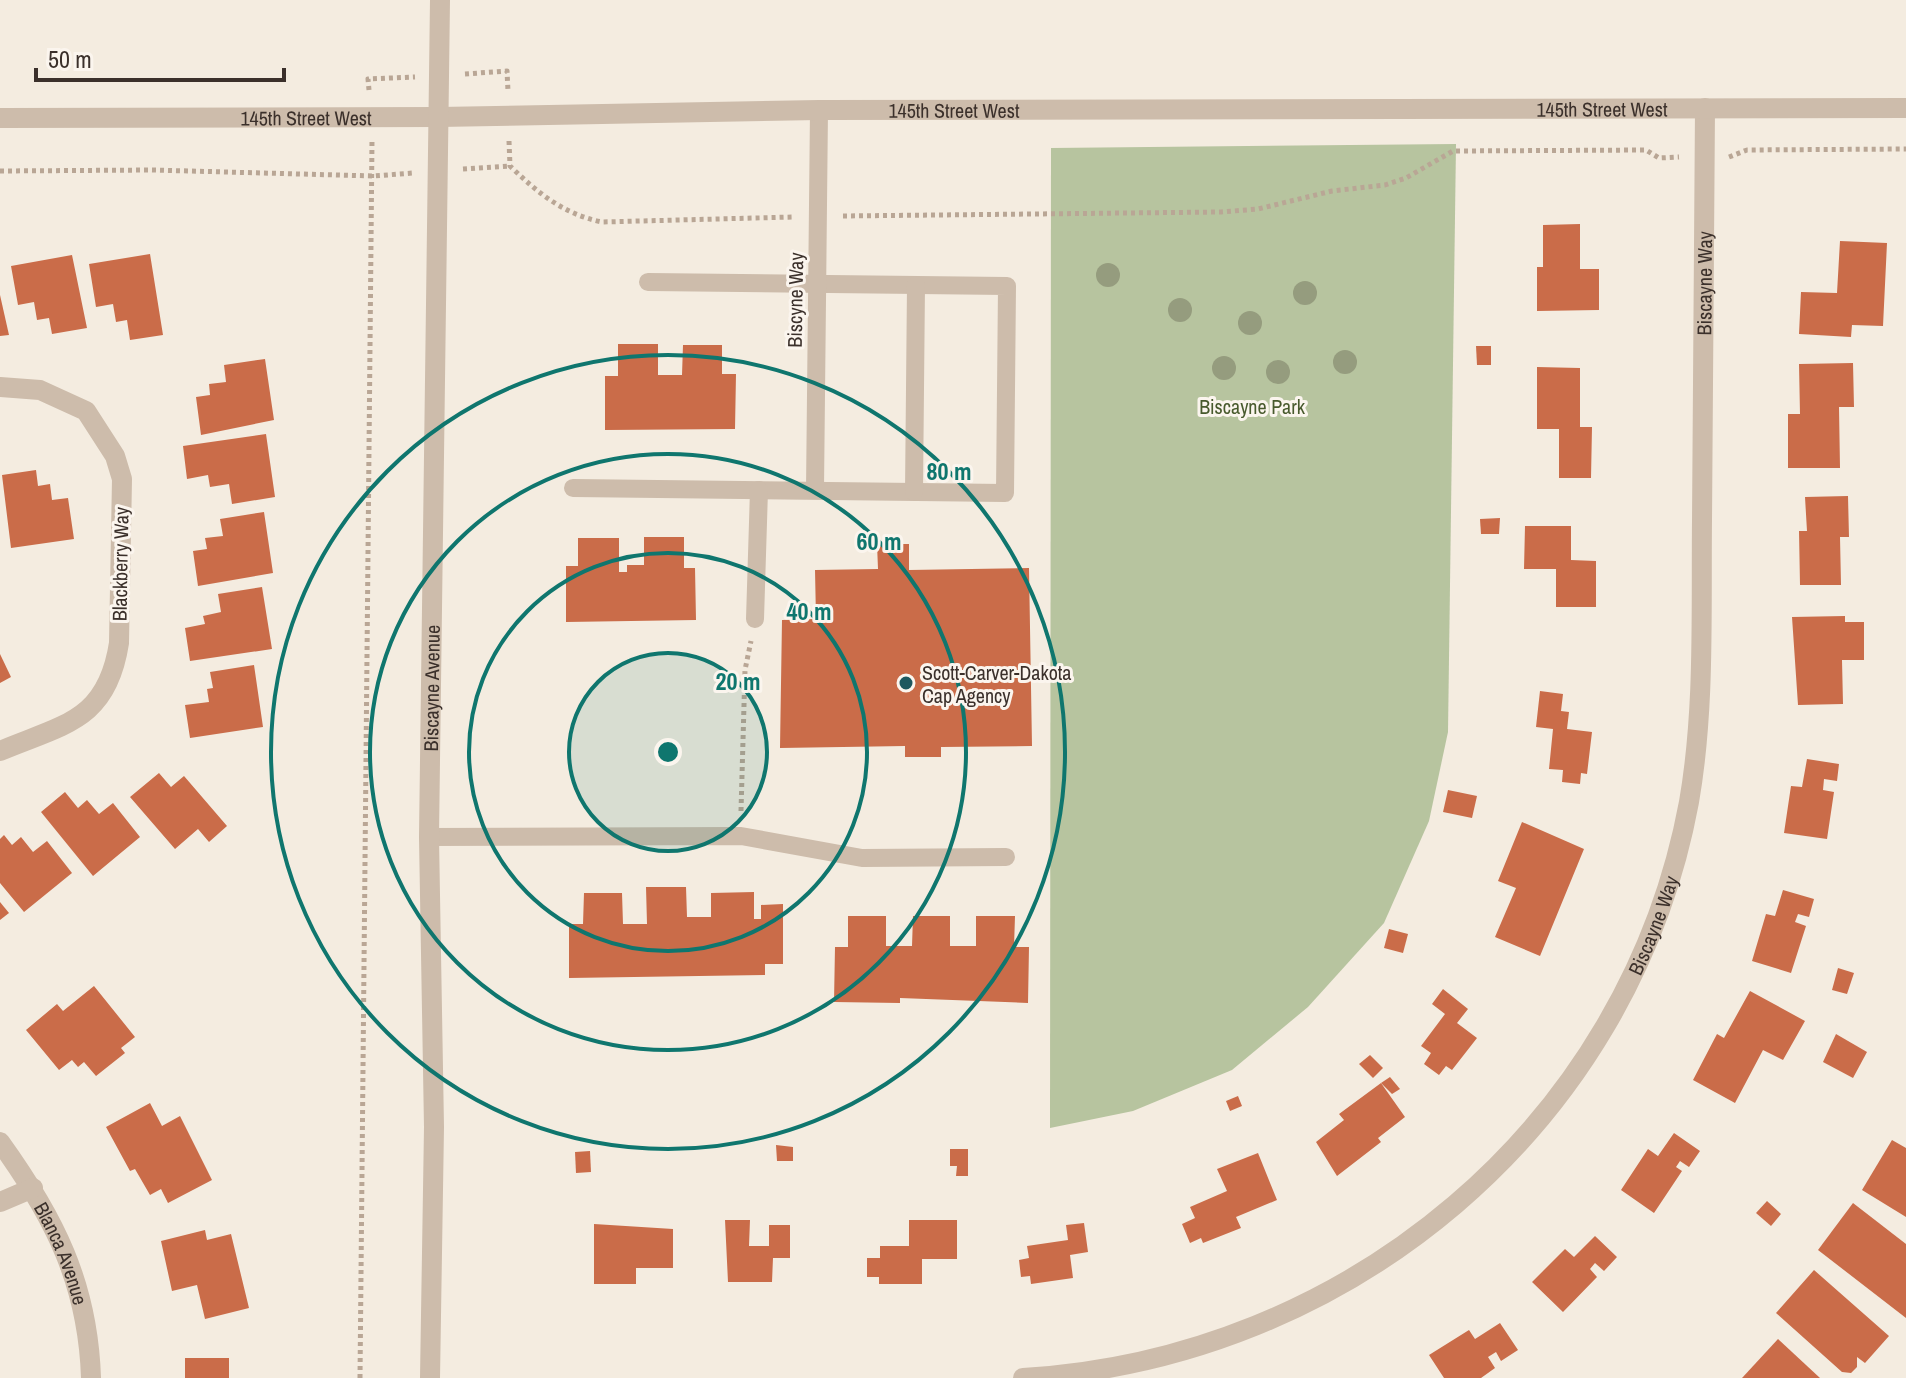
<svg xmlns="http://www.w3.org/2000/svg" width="1906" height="1378" font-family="'Archivo Narrow',sans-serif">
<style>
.green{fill:#b7c49f}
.building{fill:#ca6c49}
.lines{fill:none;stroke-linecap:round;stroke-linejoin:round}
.path{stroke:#b9a695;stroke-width:5;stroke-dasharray:4 4;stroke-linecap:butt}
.service{stroke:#cdbcab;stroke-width:18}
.minor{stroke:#cdbcab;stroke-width:20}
.tertiary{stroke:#cdbcab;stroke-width:20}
.tree{fill:#959c7e}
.ring{fill:none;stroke:#0f766e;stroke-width:4}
.poi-dot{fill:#1e585f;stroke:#fbf5ee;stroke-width:3}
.labels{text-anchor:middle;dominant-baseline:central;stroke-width:6;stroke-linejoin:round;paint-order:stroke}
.street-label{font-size:20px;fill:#3b302b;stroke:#fbf5ee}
.park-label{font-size:20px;fill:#485a2d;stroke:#fbf5ee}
.poi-label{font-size:20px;fill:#3b302b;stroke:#fbf5ee;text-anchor:start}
.centre{fill:#0f766e;stroke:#fbf5ee;stroke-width:4}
.ring-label{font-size:24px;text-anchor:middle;font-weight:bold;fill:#0f766e;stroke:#fbf5ee;stroke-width:6;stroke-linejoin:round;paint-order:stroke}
</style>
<rect width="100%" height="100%" fill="#f4ece0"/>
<path class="green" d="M1456,144L1448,732L1429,821L1384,923L1308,1007L1232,1070L1133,1111L1050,1128L1051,148Z"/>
<g class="building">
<path d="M1580,224V269H1599V310L1537,311V267H1543V225Z"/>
<path d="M1840,241L1887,243L1883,326L1852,325L1851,337L1799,334L1801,292L1837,293Z"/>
<path d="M150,254L163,335L130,340L127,320L116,322L113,304L96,307L89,264Z"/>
<path d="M72,255L87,328L52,334L49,318L37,320L34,302L18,305L11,266Z"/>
<path d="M0,295L9,335L0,336Z"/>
<path d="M618,344H658V375H682L683,345H722V374H736L735,429L605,430V376H618Z"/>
<path d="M1476,346H1491V365H1477Z"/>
<path d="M265,359L274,420L201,435L196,397L210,395L209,384L226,382L224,365Z"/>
<path d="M1853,363L1854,407H1839L1840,468H1788V414H1800L1799,364Z"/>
<path d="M1537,367L1580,368V427H1592L1591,478H1559V429H1537Z"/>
<path d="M266,434L275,497L232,504L229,484L210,487L208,475L187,479L183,446Z"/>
<path d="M36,470L38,486L50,484L52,500L68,498L74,539L11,548L2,475Z"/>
<path d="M1848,496L1849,537H1840L1841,585H1800L1799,531H1807L1805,497Z"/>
<path d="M264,512L273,573L198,586L193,551L207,549L205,538L223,536L220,519Z"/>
<path d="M1500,518L1499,534H1481L1480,519Z"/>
<path d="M1525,526H1571V560L1596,561V607H1556V569H1524Z"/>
<path d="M644,537H684V568H695L696,620L566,622V566H578V538H619V572H627V565H644Z"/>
<path d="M877,544H909V570L1029,568L1032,746L941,747V757H905V746L780,748L782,620L816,619L815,570L878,569Z"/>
<path d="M262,587L272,649L190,661L185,628L205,624L203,616L221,612L218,594Z"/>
<path d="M1845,616V622H1864V660H1842L1843,704L1798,705L1792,617Z"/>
<path d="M0,654L11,677L0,683Z"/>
<path d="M254,665L263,727L190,738L185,705L209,702L207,689L213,688L210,672Z"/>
<path d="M1540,691L1563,694L1561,711L1569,712L1567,729L1592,732L1587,774L1581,773L1580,784L1562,782L1563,770L1549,769L1553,729L1536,727Z"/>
<path d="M1807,759L1839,764L1837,781L1824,779L1823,790L1834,792L1827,839L1784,833L1791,786L1802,787Z"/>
<path d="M159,773L171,787L184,776L227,826L209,842L198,829L175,849L130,797Z"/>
<path d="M1448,790L1477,796L1472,818L1443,812Z"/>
<path d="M65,792L78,808L87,800L99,814L113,803L140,837L93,876L41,812Z"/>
<path d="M1522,822L1584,849L1540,956L1495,937L1516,888L1498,881Z"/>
<path d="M4,835L12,845L21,837L33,852L47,841L72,873L24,912L0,883V839Z"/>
<path d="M646,887H686L687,917H711V893L754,892V919H761V905L783,904V964H765V975L569,978V924H583L584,893H622L623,924H647Z"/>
<path d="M1783,890L1814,899L1809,917L1798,914L1795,922L1806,926L1791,973L1752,961L1766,914L1775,916Z"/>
<path d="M0,902L9,913L0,920Z"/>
<path d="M848,916H886V946H912L913,916H950V946H976V916H1015L1014,947H1029L1028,1003L900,998V1003L834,1002L835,947H848Z"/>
<path d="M1389,929L1408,934L1403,953L1384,948Z"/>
<path d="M1838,968L1854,973L1847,994L1832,990Z"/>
<path d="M94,986L135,1037L121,1048L125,1053L96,1076L84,1062L78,1067L72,1060L59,1070L26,1030L57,1004L63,1011Z"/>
<path d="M1443,989L1468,1009L1457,1023L1477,1038L1452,1070L1446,1066L1439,1075L1424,1064L1431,1053L1421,1046L1445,1014L1432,1004Z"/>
<path d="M1750,991L1805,1021L1783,1060L1763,1050L1735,1103L1693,1080L1717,1034L1724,1038Z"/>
<path d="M1836,1034L1867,1052L1853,1078L1823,1062Z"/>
<path d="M1370,1055L1383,1068L1373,1078L1359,1064Z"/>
<path d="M1390,1077L1400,1089L1392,1094L1381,1083Z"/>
<path d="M1381,1083L1405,1117L1378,1138L1381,1142L1337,1176L1316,1142L1344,1120L1339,1114Z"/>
<path d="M1238,1096L1242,1106L1230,1111L1226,1101Z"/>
<path d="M150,1103L162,1126L180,1116L212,1180L168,1203L161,1189L150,1195L135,1169L130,1171L106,1127Z"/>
<path d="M1674,1133L1700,1151L1689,1167L1680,1161L1676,1167L1682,1171L1654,1213L1621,1190L1648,1149L1658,1156Z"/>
<path d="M1892,1140L1906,1148V1217L1862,1190Z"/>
<path d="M776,1145L793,1147V1161H777Z"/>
<path d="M950,1149H968V1176H956L957,1166H950Z"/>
<path d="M590,1151L591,1172L576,1173L575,1152Z"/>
<path d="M1258,1153L1277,1200L1236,1217L1241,1228L1203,1243L1201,1238L1190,1243L1182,1224L1195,1218L1190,1207L1227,1191L1217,1169Z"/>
<path d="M1767,1201L1781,1214L1771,1226L1756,1213Z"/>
<path d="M1853,1203L1906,1244V1318L1818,1250Z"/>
<path d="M725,1220H750L749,1246H769V1225H790V1258H773L772,1282H728Z"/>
<path d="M909,1220H957V1259H922V1284H879V1277H867V1258H880V1246H909Z"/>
<path d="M1084,1223L1088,1252L1070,1255L1073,1278L1031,1284L1030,1276L1021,1277L1019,1260L1029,1258L1027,1246L1068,1240L1066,1225Z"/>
<path d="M594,1224L673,1229V1268H636V1284H594Z"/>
<path d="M205,1230L207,1240L231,1234L249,1308L205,1319L197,1285L172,1291L161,1241Z"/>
<path d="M1595,1236L1617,1257L1604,1271L1595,1263L1590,1269L1597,1277L1563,1312L1532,1282L1565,1249L1574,1257Z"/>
<path d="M1814,1270L1889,1336L1865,1363L1857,1357V1367L1851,1373L1842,1372L1776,1313Z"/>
<path d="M1500,1323L1518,1350L1501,1361L1496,1352L1488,1357L1495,1368L1481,1378H1444L1429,1355L1469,1330L1475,1339Z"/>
<path d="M1778,1339L1820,1378H1742Z"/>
<rect x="185" y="1358" width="44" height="20"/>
</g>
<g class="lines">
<g class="path">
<path d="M465,74L507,71L508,91"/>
<path d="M369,90L368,79L415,77"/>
<path d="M509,141L510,166C538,193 563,214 602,222L793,217"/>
<path d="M1729,157L1747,150L1906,149"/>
<path d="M463,169L510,166"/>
<path d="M0,171L152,170L374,176L413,173"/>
<path d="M843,216L1221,212L1258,209L1332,191L1385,185L1406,178L1453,151L1646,150L1659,158L1679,157"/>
<path d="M741,811L745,670L751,641"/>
<path d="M360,1378L372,140"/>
</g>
<g class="service">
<path d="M573,488L1005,493L1007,286L648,282"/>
<path d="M815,490L819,110"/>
<path d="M914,492L916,285"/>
<path d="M755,619L759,490"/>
<path d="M429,837L741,836L862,858L1006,857"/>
</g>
<g class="minor">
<path d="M0,387L40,390L86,411L115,456L122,479L119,643C107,721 64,724 0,751"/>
<path id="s1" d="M0,1142C54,1217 88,1283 91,1378"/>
<path d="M0,1202L33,1188"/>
<path id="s2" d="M1023,1378C1348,1359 1629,1126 1689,802C1705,710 1701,614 1702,521C1703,384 1704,246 1705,108"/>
</g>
<g class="tertiary">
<path id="s3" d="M0,118L439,117L819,110L1906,108"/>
<path id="s4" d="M430,1378L434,1127L429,837L440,0"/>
</g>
</g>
<g class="tree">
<circle cx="1108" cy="275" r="12"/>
<circle cx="1305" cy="293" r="12"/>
<circle cx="1180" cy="310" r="12"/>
<circle cx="1250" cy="323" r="12"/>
<circle cx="1345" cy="362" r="12"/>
<circle cx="1224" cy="368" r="12"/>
<circle cx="1278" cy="372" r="12"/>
</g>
<circle cx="668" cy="752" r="99" fill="#0f766e" fill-opacity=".12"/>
<g class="ring">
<circle cx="668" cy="752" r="99"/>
<circle cx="668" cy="752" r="199"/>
<circle cx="668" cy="752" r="298"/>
<circle cx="668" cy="752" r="397"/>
</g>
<circle class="poi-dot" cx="906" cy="683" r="8"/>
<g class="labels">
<g class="street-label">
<text stroke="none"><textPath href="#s3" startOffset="954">145th Street West</textPath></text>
<text stroke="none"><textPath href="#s3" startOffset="1602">145th Street West</textPath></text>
<text stroke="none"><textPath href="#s3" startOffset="306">145th Street West</textPath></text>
<text stroke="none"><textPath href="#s2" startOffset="1468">Biscayne Way</textPath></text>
<text transform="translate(795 300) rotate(-89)">Biscyne Way</text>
<text transform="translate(120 564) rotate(-89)">Blackberry Way</text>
<text stroke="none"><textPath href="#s4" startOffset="690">Biscayne Avenue</textPath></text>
<text stroke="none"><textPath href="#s2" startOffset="820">Biscayne Way</textPath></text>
<text stroke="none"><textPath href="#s1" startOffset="128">Blanca Avenue</textPath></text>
</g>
<g class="park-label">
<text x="1252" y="406">Biscayne Park</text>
</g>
<g class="poi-label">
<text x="922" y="672">Scott-Carver-Dakota<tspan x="922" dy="23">Cap Agency</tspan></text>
</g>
</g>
<circle cx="668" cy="752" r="12" class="centre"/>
<g class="ring-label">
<text x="949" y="480">80 m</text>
<text x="879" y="550">60 m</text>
<text x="809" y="620">40 m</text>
<text x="738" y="690">20 m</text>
</g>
<path d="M36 68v12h248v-12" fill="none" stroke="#3b302b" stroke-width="4"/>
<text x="48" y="68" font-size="24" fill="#3b302b" stroke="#fbf5ee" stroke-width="6" paint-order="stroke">50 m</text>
</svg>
